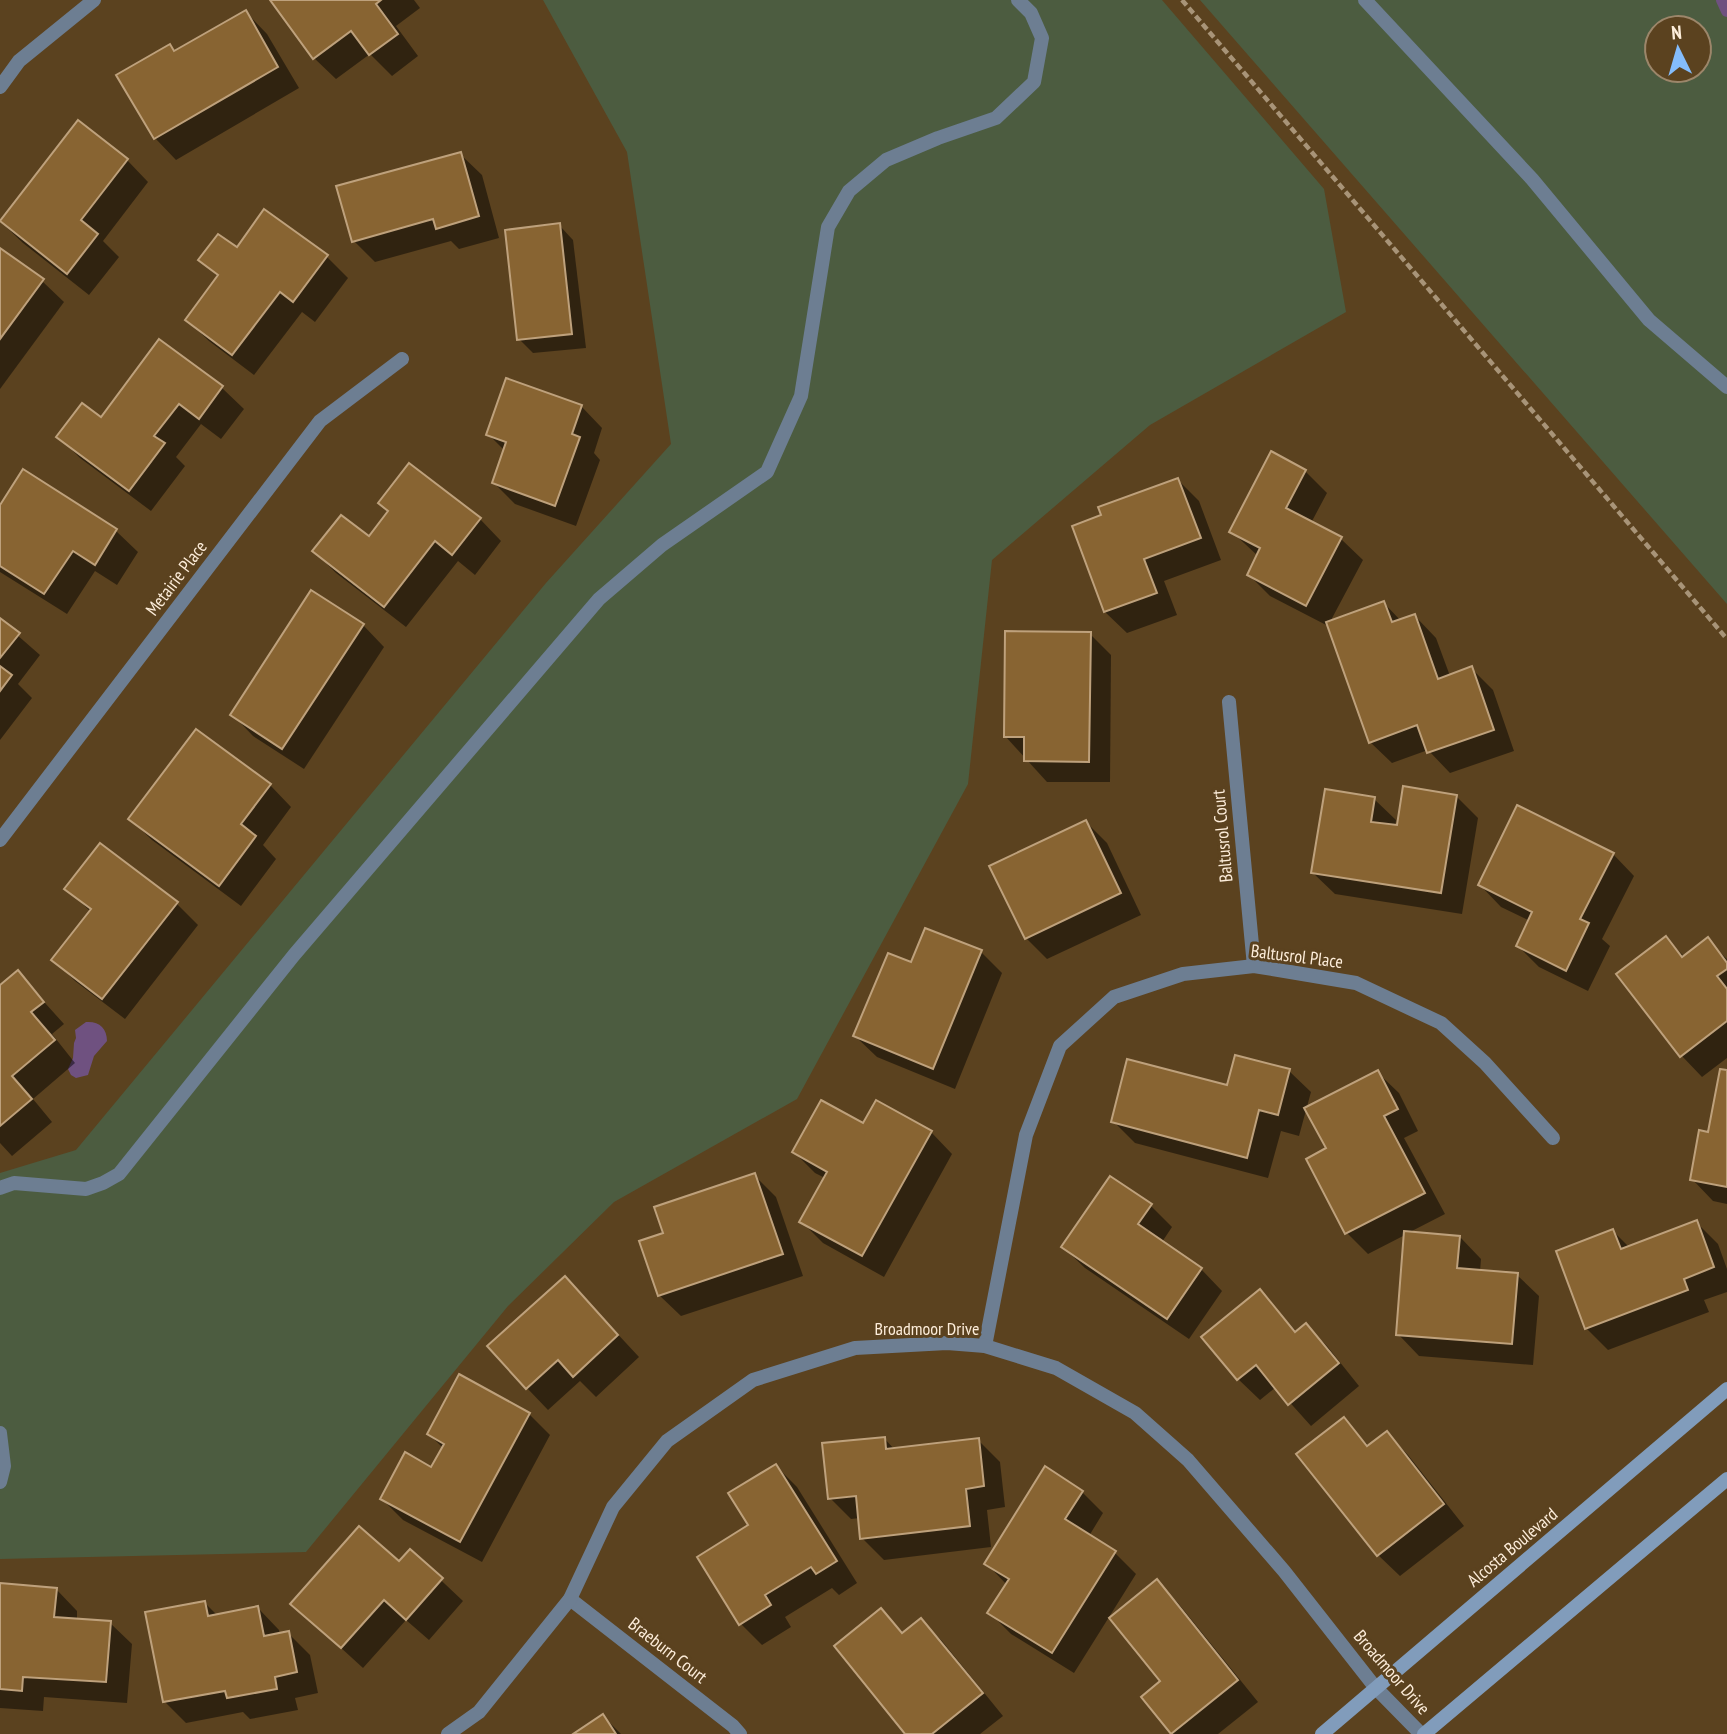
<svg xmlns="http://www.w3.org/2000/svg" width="1727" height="1734" font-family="'PT Sans Narrow',sans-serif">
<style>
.green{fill:#4c5c40;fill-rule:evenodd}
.water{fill:#6f5180}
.shadow{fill:#0007}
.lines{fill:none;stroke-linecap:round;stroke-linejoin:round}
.stream{stroke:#6f5180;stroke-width:12}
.building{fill:#886432;stroke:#bea17c;stroke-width:2}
.path{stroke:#a89478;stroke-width:4.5;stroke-dasharray:7 3.5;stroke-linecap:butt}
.service{stroke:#6d7e92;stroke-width:14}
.minor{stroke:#6d7e92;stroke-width:14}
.tertiary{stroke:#6d7e92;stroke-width:14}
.secondary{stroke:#819cbb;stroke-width:14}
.labels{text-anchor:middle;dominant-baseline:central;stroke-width:6;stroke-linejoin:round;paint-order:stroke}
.street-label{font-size:18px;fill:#fdedda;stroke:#5b421f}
</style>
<rect width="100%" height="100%" fill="#5b421f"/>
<g class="green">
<path d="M543,0H1162L1324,189L1346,312L1150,425L992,560L968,784L797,1099L614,1202L508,1306L306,1552L0,1559V1173L76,1150L546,583L671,444L627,152Z"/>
<path d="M1200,0H1727V604ZM1657,28H1699V70H1657Z"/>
</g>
<path class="water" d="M86,1022C99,1021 107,1028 107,1041L94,1056L88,1075L76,1078L71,1075L68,1069L73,1058L74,1043L76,1038L75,1030Z"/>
<g class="shadow">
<path d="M272,0H414L420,8L396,26L418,56L392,76L370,54L336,79L314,58Z"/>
<path d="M246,12L267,34L299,88L176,160L155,138L169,46L176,52Z"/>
<path d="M460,154L482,175L499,238L459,249L451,241L375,262L354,241Z"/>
<path d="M127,160L148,182L103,241L119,257L89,295L23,243L1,222Z"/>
<path d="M559,225L573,240L586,348L533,353L519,339Z"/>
<path d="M237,249L326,256L348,278L315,322L302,312L254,375L209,341L187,320L219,278L201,260Z"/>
<path d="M0,250L42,281L64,302L0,389Z"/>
<path d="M160,341L222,388L244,409L221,439L201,424L176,457L185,466L151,511L80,458L59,437L101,420Z"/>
<path d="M581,406L602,428L594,453L600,460L576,526L515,504L494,483L505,451L488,434Z"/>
<path d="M1305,471L1327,493L1311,523L1341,539L1363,560L1330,622L1384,603L1401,621L1415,616L1436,638L1450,676L1471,668L1493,690L1514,751L1450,773L1428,750L1392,763L1370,742L1330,627L1270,596L1249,575L1258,556L1231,531Z"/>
<path d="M24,472L116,531L138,552L117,585L95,571L67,614L0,572V508Z"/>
<path d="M1178,480L1199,501L1221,560L1164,581L1177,615L1127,633L1105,612L1103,516Z"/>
<path d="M480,519L501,541L475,575L458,561L406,627L336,573L314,551L369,539Z"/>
<path d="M0,620L40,655L18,684L32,698L0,740Z"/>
<path d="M363,625L384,647L304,769L253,736L232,714Z"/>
<path d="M1090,634L1111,655L1110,782H1047L1006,737Z"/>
<path d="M270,785L291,807L263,845L276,859L241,906L152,840L130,819Z"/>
<path d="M1456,796L1478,818L1462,914L1335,894L1313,873L1374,799L1396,820L1395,827H1399Z"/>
<path d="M1086,822L1107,843L1141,915L1047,959L1026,938Z"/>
<path d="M1613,854L1634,876L1602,939L1610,946L1588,991L1539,967L1518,946L1530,921L1501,907L1480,885Z"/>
<path d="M67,889L176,903L198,925L125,1019L75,981L54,960L91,912Z"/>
<path d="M1666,939L1685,957L1707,940L1727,959V1058L1702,1077L1681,1055Z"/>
<path d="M981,952L1002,973L955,1089L877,1057L855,1036Z"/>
<path d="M18,973L64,1024L52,1034L75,1063L33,1099L52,1122L12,1156L0,1143V987Z"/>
<path d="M1289,1071L1311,1092L1299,1136L1281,1131L1268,1178L1135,1143L1113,1121Z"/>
<path d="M1377,1072L1399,1093L1418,1131L1404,1138L1445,1214L1408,1233L1460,1237L1481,1259L1480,1272L1517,1275L1539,1296L1533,1365L1419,1356L1398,1334L1405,1235L1368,1254L1347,1233L1328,1149Z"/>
<path d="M1727,1072V1204L1713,1201L1692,1179L1709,1134Z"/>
<path d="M864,1125L931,1132L952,1154L884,1277L823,1243L801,1221L825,1178L815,1173L794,1152Z"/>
<path d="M754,1175L776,1197L803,1276L681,1316L659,1295L665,1234Z"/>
<path d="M1151,1206L1172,1227L1162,1242L1201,1269L1222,1291L1189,1339L1085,1268L1063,1247Z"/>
<path d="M1696,1222L1718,1244L1727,1269V1292L1704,1300L1709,1312L1608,1350L1586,1328L1613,1231L1629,1247Z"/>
<path d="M1260,1291L1297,1332L1306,1325L1327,1346L1359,1386L1311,1426L1276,1387L1260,1400L1238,1379L1204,1337Z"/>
<path d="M586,1300L639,1357L596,1397L580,1381L548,1410L527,1388Z"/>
<path d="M529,1414L550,1435L482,1562L403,1520L382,1499L432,1469L443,1448L429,1434Z"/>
<path d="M1344,1420L1369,1446L1387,1433L1408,1455L1464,1526L1400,1576L1378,1555Z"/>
<path d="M884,1438L895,1450L978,1440L1000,1462L1005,1507L987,1510L991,1547L884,1560L862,1538L860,1518L851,1519L830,1498Z"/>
<path d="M776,1466L797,1487L857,1583L839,1595L832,1588L785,1617L791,1627L762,1645L741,1624L750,1526Z"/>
<path d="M1082,1492L1103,1513L1089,1536L1115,1553L1136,1574L1074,1673L1011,1634L990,1613L1007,1585L986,1563Z"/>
<path d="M410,1551L463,1601L429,1640L406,1620L363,1668L293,1604L399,1564Z"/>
<path d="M1157,1582L1178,1603L1258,1702L1218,1734H1173L1143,1697L1162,1682Z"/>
<path d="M56,1589L77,1611V1620L110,1623L132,1644L127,1703L44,1697L43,1711L0,1708V1595Z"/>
<path d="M205,1603L218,1616L258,1608L279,1630L280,1635L288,1633L310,1655L318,1693L295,1698L298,1710L250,1719L243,1712L186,1723L164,1701Z"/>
<path d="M881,1610L905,1634L921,1620L942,1641L1003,1716L980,1734H908Z"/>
<path d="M603,1716L621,1734H576Z"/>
</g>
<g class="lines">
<path class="stream" d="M1722,0L1727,11"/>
</g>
<g class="building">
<path d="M270,0H381L376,4L398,34L369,55L351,31L313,59Z"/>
<path d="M246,10L278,67L154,139L116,75L170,44L174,51Z"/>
<path d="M78,120L128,159L81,220L98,234L67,274L0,221Z"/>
<path d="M461,152L479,216L436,229L433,219L352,242L336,186Z"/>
<path d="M264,209L328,255L293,302L280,292L232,355L185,320L218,275L198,260L218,234L237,247Z"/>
<path d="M560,223L572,334L517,340L505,230Z"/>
<path d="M0,248L44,279L0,339Z"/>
<path d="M159,339L223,386L199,419L179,404L154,436L165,443L129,491L56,437L82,403L101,417Z"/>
<path d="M506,378L582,405L572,434L580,437L555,506L492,483L506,442L486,435Z"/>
<path d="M1271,451L1306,470L1286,508L1342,537L1306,606L1247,575L1260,548L1229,532Z"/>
<path d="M409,463L481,518L452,555L435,541L384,607L312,551L341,515L369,536L388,511L378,503Z"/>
<path d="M23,469L117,529L95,565L73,551L44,594L0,566V505Z"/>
<path d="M1178,478L1201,538L1144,559L1157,593L1104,612L1072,526L1101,515L1098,507Z"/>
<path d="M311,590L364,624L282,749L230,715Z"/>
<path d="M1384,601L1392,622L1415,614L1438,679L1472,666L1494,730L1427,753L1417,725L1369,743L1326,622Z"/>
<path d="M0,618L20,633L0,658Z"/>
<path d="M1005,631L1091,632L1089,762L1024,761V737H1004Z"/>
<path d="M0,666L12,675L0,691Z"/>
<path d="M196,729L271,784L241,824L256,836L219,886L128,819Z"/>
<path d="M1403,786L1457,795L1441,893L1311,873L1325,789L1375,797L1371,822L1397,825Z"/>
<path d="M1517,805L1614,853L1580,919L1589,923L1566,971L1516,946L1532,912L1478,885Z"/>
<path d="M1086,820L1121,893L1025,939L989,866Z"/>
<path d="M100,843L178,902L102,999L51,960L91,909L64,889Z"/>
<path d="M925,928L982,950L933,1069L853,1036L888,953L911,962Z"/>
<path d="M1666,936L1682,957L1708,937L1727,963V969L1717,976L1727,989V1021L1680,1057L1616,974Z"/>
<path d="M18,970L44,1002L31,1012L55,1040L12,1076L32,1099L0,1126V985Z"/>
<path d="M1235,1055L1290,1069L1278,1115L1259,1110L1247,1158L1111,1122L1127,1059L1227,1085Z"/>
<path d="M1720,1069L1727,1070V1187L1690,1180L1699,1130L1708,1132Z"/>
<path d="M1378,1070L1398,1109L1384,1116L1425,1193L1345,1234L1306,1159L1326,1148L1304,1108Z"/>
<path d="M821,1100L863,1123L876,1100L932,1131L862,1256L799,1222L827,1172L792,1152Z"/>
<path d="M755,1173L783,1254L658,1296L639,1241L663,1233L654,1207Z"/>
<path d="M1110,1176L1152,1204L1138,1224L1202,1268L1167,1319L1061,1247Z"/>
<path d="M1697,1220L1714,1267L1684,1279L1688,1290L1585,1329L1556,1251L1613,1229L1621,1249Z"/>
<path d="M1404,1231L1460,1236L1457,1268L1518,1273L1512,1344L1396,1335Z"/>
<path d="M565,1276L618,1335L573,1377L558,1360L526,1389L487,1346Z"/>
<path d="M1260,1289L1295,1332L1306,1323L1339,1363L1288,1405L1256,1365L1237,1380L1201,1337Z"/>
<path d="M459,1374L530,1413L460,1542L380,1499L405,1452L431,1467L444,1444L427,1434Z"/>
<path d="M1344,1417L1367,1446L1387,1431L1444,1504L1377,1556L1296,1454Z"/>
<path d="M885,1437L886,1449L979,1438L984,1486L966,1489L970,1526L860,1539L856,1496L828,1499L822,1443Z"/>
<path d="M776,1464L837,1561L816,1574L811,1567L765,1595L771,1605L739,1625L697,1557L748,1525L728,1493Z"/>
<path d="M1045,1466L1083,1491L1065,1519L1116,1551L1052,1653L987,1613L1009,1579L984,1564Z"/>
<path d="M359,1526L399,1561L410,1549L443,1578L406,1620L384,1600L341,1648L290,1604Z"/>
<path d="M1157,1579L1238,1680L1171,1734L1141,1697L1160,1681L1109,1618Z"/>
<path d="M0,1583L57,1588L54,1617L111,1621L106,1682L23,1677L22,1691L0,1689Z"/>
<path d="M205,1601L208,1616L258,1606L264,1636L289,1631L297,1672L275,1677L277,1689L227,1698L225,1691L163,1702L145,1612Z"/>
<path d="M881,1608L902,1633L921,1618L983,1693L932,1734H905L834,1646Z"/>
<path d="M603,1714L616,1734H573Z"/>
</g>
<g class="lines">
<path class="path" d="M1182,0L1727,639"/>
<g class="service">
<path d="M1365,0L1532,179L1649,320L1727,387"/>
<path d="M0,1188L14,1183L86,1189L103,1183L119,1174L294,955L599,599L662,545L767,472L801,396L828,227L849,191L886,160L938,138L996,118L1034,82L1042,38L1031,13L1018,0"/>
<path d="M0,1433L4,1466L0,1482"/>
</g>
<g class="minor">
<path d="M0,87L19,61L94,0"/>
<path d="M1229,702L1254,966"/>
<path d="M0,840L320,421L402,359"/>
<path d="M985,1346L1026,1135L1060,1046L1114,997L1183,974L1254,966L1356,983L1441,1023L1485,1063L1553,1138"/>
<path d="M570,1599L733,1726L740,1734"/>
<path d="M1375,1687L1421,1734"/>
</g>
<path class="tertiary" d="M448,1734L479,1712L570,1599L613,1507L667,1441L753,1380L855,1348L947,1343L985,1346L1056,1368L1135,1413L1188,1460L1284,1571L1375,1687"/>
<g class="secondary">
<path d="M1322,1734L1727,1389"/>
<path d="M1424,1734L1727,1479"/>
</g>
</g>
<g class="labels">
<g class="street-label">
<text transform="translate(176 578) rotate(-53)">Metairie Place</text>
<text transform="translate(1222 836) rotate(-95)">Baltusrol Court</text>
<text transform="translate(1297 956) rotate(7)">Baltusrol Place</text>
<text x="927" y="1328">Broadmoor Drive</text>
<text transform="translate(1512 1547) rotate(-40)">Alcosta Boulevard</text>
<text transform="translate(668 1650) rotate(38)">Braeburn Court</text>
<text transform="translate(1392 1672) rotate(49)">Broadmoor Drive</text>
</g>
</g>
<g transform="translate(1678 49) rotate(355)"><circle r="33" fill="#5b421f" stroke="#9c866a" stroke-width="2"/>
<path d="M0-5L12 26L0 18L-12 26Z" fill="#84bcfb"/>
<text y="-10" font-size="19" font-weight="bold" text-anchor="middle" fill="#fdedda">N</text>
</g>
</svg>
